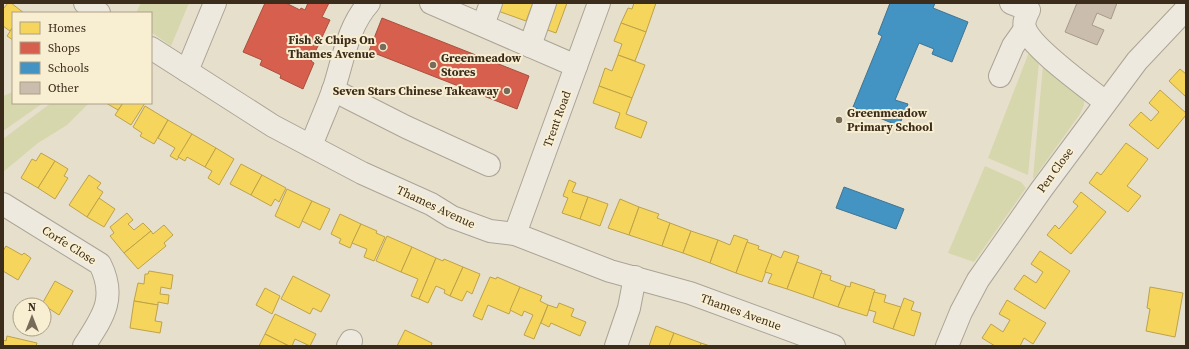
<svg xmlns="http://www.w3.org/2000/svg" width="1189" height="349" font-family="'Source Serif 4',serif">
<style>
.green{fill:#d6d7ad}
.homes{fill:#f6d55c;stroke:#bea249}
.shops{fill:#d6604d;stroke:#a8503e}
.schools{fill:#4393c3;stroke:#417491}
.building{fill:#cabdad;stroke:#a79a8b}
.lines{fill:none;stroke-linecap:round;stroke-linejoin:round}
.minor-casing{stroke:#aba496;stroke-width:24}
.minor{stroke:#eee9de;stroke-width:22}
.poi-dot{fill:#776b5a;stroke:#f8eed1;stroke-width:1.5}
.labels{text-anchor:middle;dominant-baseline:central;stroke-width:4;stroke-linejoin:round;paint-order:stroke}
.poi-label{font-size:12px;font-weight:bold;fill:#3b2c1c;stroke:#f8eed1;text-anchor:end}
.street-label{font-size:12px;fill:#3b2c1c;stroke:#f8eed1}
</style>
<rect width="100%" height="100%" fill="#e6dfcc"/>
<g class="green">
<path d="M141,3H189L171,46L151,32V13H136Z"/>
<path d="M1031,47L1039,62L1028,175L988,158Z"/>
<path d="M1043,65L1084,98V105L1080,114L1034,178H1033Z"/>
<path d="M13,92V103H43L3,131V96Z"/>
<path d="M51,103H89L67,125L38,143L3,172V139Z"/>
<path d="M985,166L1021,182L1026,188L974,262L948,253Z"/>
</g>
<g class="homes">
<path d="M8,3H11L24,13H13V27L10,31L3,26V9Z"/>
<path d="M501,3H533L526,21L498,11Z"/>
<path d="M551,3H567L556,33L542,28Z"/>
<path d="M634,3H656L646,32L621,23L628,8L632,9Z"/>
<path d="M621,23L646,32L635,61L618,55L622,44L614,41Z"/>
<path d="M13,27V40L7,36Z"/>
<path d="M618,55L645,65L632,98L599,86L605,68L612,71Z"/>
<path d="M1180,69L1186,74V97L1169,81Z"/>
<path d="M599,86L632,98L626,114L647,122L641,138L615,128L620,113L593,103Z"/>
<path d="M1160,90L1186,113V115L1158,149L1129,125L1141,112L1151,121L1159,112L1149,103Z"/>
<path d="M106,103H123L118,110Z"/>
<path d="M123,103H145L131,125L115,115Z"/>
<path d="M145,106L168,120L154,144L140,136L142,133L133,127Z"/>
<path d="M168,120L192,134L177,160L170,156L175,148L158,138Z"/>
<path d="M192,134L216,148L205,167L187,157L185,161L178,157Z"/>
<path d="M1126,143L1148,159L1127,186L1141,196L1128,212L1089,183L1097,172L1101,175Z"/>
<path d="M216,148L234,159L219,185L208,178L212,171L205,167Z"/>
<path d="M41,153L55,161L38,188L21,178L32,159L36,161Z"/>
<path d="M55,161L68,169L64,176L68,178L55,199L38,188Z"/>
<path d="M241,164L262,175L251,195L230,184Z"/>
<path d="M89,175L101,183L97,188L103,192L87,217L69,205Z"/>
<path d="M262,175L286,188L279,202L275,199L271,206L251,195Z"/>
<path d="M569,180L576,183L572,192L588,197L580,219L562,213L568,198L563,196Z"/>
<path d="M287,189L312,201L299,228L275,216Z"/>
<path d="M1081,192L1106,212L1071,254L1047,235L1055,225L1059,229L1078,206L1073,202Z"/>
<path d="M588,197L608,204L600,226L580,219Z"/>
<path d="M99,198L115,209L104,227L87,217Z"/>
<path d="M620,199L639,207L629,235L608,228Z"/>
<path d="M312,201L330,209L320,230L302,221Z"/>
<path d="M639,207L659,214L657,218L670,223L662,246L629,235Z"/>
<path d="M127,213L133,220L128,224L134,230L143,223L151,231L124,253L110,236L114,233L110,227Z"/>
<path d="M340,214L361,224L350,248L339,243L341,239L331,234Z"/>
<path d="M670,223L691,231L683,253L662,246Z"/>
<path d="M361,224L377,231L376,233L385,237L374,261L364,257L367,249L352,243Z"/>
<path d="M164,225L173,235L164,243L166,246L138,269L124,253L151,231L153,234Z"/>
<path d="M691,231L718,240L710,263L683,253Z"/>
<path d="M734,235L748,240L736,273L710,263L718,240L730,245Z"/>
<path d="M387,236L412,247L401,272L376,261Z"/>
<path d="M747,242L759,246L758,249L772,254L762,282L736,273Z"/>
<path d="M6,246L22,255L24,253L31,258L18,280L3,271V251Z"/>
<path d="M412,247L436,258L419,299L411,296L418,279L401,272Z"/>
<path d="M784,251L799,256L787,289L768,283L772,274L765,272L772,254L781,258Z"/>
<path d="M1040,251L1070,271L1045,309L1014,289L1024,275L1036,283L1043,272L1031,264Z"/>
<path d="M436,258L443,261L444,259L463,267L450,296L444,293L445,290L436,286L428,303L419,299Z"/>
<path d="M797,262L822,271L813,298L787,289Z"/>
<path d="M463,267L480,274L472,294L467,291L462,301L450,296Z"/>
<path d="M149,271L173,275L171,289L161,287L160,294L169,295L168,304L158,302V305L134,301L138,283L144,284L145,274H148Z"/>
<path d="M821,273L831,276L830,280L846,286L838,307L813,298Z"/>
<path d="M293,276L330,295L321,312L313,308L310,314L281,299Z"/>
<path d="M490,277L496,279L497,277L520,287L509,314L488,305L482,320L473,316Z"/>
<path d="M55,281L73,291L59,315L42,304Z"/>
<path d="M851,282L875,290L867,316L838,307L846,286L850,287Z"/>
<path d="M520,287L542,296L540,301L548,305L534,339L524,335L533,315L524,311L522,316L510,310Z"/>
<path d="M1150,287L1183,293L1175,337L1146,331L1150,309L1147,308Z"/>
<path d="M265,288L280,296L272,314L256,305Z"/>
<path d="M874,292L886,295L884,302L901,307L893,329L873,322L876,312L869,310Z"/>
<path d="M904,298L914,302L911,310L921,313L914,336L893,329Z"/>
<path d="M1007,300L1046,323L1033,344L1024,338L1020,346H995L982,338L991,324L1003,332L1010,320L999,314Z"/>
<path d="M134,301L158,305L155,321L162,322L160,333L130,328Z"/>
<path d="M559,303L574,309L571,316L586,322L580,336L551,323L549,327L541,323L548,305L557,308Z"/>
<path d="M275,314L316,334L310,346L295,339L292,346H289L265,334Z"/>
<path d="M656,326L674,333L669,346H649Z"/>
<path d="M405,330L432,343L431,346H397Z"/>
<path d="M674,333L701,343L700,346H669Z"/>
<path d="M265,334L289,346H259Z"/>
<path d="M7,336L37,343L36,346H3V340L6,341Z"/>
<path d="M701,343L710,346H700Z"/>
</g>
<g class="shops">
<path d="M265,3H286L300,10L301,8L305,10L308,3H329L322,17L330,20L311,61L314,63L303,89L280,78L281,75L260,65L262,60L243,52Z"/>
<path d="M382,18L529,76L517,109L369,51Z"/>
</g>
<g class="schools">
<path d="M890,3H935L933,8L968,22L952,62L932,54L934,49L919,43L895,100L908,104L899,126L853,107L882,36L878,34Z"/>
<path d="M844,187L904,209L896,229L836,208Z"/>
</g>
<path class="building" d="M1077,3H1117L1111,19L1097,13L1092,25L1104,30L1097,45L1065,32Z"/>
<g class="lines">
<g class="minor-casing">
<g id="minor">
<path d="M85,3L99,13"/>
<path d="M431,3L576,66"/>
<path d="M1011,3L1029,10C1026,16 1023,22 1025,28C1031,48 1087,87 1105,102"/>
<path d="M483,25L491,3"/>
<path d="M530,46L545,3"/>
<path d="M151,48L273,126L362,173L431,204L452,217L490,231L515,234L610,271L690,293L834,346"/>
<path d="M187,71L215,3"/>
<path d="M1000,76L1013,46L1025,29"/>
<path d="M333,90L406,127L489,165"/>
<path d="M311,146C318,127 327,108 334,88C343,60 348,26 369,3"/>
<path d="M3,204L100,264C117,298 103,317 84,346"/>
<path d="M515,234L599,3"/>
<path d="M348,346L351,341"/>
<path d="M616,346L629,308L635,277"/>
<path d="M947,346L961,312L978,280L1041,190L1137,61L1186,9"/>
</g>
</g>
<use href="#minor" class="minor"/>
</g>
<g class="poi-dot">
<circle cx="383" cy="47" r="4"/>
<circle cx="433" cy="65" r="4"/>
<circle cx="507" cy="91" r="4"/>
<circle cx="839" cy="120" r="4"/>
</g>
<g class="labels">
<g class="poi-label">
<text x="375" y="40">Fish &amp; Chips On<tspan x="375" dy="14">Thames Avenue</tspan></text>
<text x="441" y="58" text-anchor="start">Greenmeadow<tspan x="441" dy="14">Stores</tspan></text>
<text x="499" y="91">Seven Stars Chinese Takeaway</text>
<text x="847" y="113" text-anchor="start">Greenmeadow<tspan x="847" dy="14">Primary School</tspan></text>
</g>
<g class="street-label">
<text transform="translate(557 119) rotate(-70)">Trent Road</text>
<text transform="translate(1055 170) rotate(-54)">Pen Close</text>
<text transform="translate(436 207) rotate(25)">Thames Avenue</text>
<text transform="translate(69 245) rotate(32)">Corfe Close</text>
<text transform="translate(741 312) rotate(20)">Thames Avenue</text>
</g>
</g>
<rect width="1189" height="349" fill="none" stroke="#3b2c1c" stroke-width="8"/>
<rect x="12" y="12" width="140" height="92" fill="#f8eed1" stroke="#aca089"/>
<rect x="20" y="22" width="20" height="12" fill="#f6d55c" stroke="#aca089"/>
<text x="48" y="32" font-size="12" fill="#3b2c1c">Homes</text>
<rect x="20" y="42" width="20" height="12" fill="#d6604d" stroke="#aca089"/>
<text x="48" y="52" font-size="12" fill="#3b2c1c">Shops</text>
<rect x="20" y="62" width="20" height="12" fill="#4393c3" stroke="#aca089"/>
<text x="48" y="72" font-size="12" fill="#3b2c1c">Schools</text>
<rect x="20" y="82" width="20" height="12" fill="#cabdad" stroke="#aca089"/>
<text x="48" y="92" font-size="12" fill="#3b2c1c">Other</text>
<g transform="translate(32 317)"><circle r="19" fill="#f8eed1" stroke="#aca089"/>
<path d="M0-3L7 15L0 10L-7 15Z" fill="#776b5a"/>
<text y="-6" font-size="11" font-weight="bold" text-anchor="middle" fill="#3b2c1c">N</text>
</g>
</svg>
